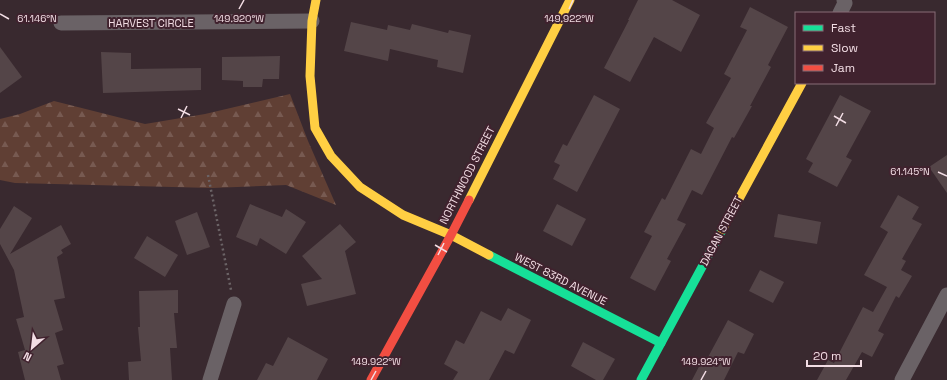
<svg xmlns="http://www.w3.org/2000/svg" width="947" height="380" font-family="'Space Grotesk',sans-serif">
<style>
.forest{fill:url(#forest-firs)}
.building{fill:#544548}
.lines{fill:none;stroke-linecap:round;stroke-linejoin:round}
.path{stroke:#6b6366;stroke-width:2.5;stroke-dasharray:2 3;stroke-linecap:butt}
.street{stroke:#6a6266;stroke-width:15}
.fast{stroke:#16e098;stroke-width:9}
.slow{stroke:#ffcf43;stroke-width:9}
.jam{stroke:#f24e42;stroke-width:9}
.ticks{fill:none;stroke:#f2dde4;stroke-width:1.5}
.labels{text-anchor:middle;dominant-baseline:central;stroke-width:4;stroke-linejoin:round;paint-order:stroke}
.street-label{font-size:11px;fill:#f2dde4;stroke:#40222e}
.ticks-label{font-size:10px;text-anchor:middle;fill:#f2dde4;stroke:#40222e;stroke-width:4;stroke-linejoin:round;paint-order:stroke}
</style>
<defs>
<pattern id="forest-firs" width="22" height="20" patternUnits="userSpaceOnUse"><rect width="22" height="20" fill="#603f34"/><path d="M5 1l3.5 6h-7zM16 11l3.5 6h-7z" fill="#775a51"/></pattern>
</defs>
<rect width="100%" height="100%" fill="#39292f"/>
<path class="forest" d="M290,94L308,141L336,205L286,185L212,188L15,183L0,180V119L20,114L54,101L145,124L205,114Z"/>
<g class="building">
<path d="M638,0H672L700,15L681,52L654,37L630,82L604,68L629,20H628Z"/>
<path d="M750,7L788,27L768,65L771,67L750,106H752L734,138L732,137L702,195L692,190L677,220L686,224L667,259L671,261L655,291L630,278L652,236L644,232L662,198L665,200L691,149L701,154L714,128L706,123L731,78L724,74L747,30L740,27Z"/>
<path d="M351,22L387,30L388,25L410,30L412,24L448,33L449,30L471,35L463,73L437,67L438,60L390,49L388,61L344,51Z"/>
<path d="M0,47L22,77L0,93Z"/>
<path d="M101,52L131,53V69L201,68V90L103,93Z"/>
<path d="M280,56L279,79H263L262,87H243V81L222,80V57Z"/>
<path d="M594,95L620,109L577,192L553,179L560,165L554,162L563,144L567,146Z"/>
<path d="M840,95L871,111L846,157L852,160L837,187L808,172L813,163L806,159Z"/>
<path d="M947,155V193L929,167Z"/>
<path d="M898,195L919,207L912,219L922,224L902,259L906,261L901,270L912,276L899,298L896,296L878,331L884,334L872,357L862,352L846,380H817L828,360L834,363L863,307L873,312L887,287L864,275L888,232L880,227Z"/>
<path d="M250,204L282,217L286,209L306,222L286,254L260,238L257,246L236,237Z"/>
<path d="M557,204L586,219L572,246L543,231Z"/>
<path d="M14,206L32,218L10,254L61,225L71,244L61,250L63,253L57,257L65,298L54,300L63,330L55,333L64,364L57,366L61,380H25L18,352L25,350L16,319L24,317L14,270L0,244V229Z"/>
<path d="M197,212L210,247L187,255L175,221Z"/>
<path d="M778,214L821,222L817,244L774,237Z"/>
<path d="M340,224L356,242L345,251L356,294L307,306L301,284L322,279L302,256Z"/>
<path d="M147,236L178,255L165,277L134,258Z"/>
<path d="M760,270L784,282L773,303L749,291Z"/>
<path d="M178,290V313H174L177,348H170L172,380H129L128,362L141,361L138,327H140L139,291Z"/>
<path d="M508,308L531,320L514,354L505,350L489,380H453L458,372L444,364L456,340L464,344L481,311L501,321Z"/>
<path d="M728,320L754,334L744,354L738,352L724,380H692L704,357L707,359Z"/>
<path d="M288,337L328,359L317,380H257L266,363L273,366Z"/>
<path d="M583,342L615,359L603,380H596L571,366Z"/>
</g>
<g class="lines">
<path class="path" d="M208,175L231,290"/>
<g class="street">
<path d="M840,13L845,3L844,0"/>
<path d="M61,23L312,21"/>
<path d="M210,380L234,304"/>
<path d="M902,380L947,295"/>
</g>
<g class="fast">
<path d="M489,255L661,343"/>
<path d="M641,380L722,230"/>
</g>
<g class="slow">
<path d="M316,0L312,21L310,76L315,128L331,156L360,187L403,215L451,235L489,255"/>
<path d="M469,200L570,0"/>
<path d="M722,230L802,83"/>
</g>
<path class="jam" d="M371,380L451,235L469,200"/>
</g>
<path class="ticks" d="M239,9L244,0M569,9L573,0M0,14L9,19M178,109L190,115M834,116L846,123M181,118L187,106M836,126L843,113M938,172L947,176M435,245L447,252M438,255L444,243M371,380L376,371M701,380L706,371"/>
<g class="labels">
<g class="street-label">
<text x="151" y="23">HARVEST CIRCLE</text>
<text transform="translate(467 175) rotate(-63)">NORTHWOOD STREET</text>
<text transform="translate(721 231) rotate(-62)">DAGAN STREET</text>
<text transform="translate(561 279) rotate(27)">WEST 83RD AVENUE</text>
</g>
</g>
<g class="ticks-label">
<text x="239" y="22">149.920°W</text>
<text x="569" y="22">149.922°W</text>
<text x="37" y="22">61.146°N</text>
<text x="910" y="175">61.145°N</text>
<text x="376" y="365">149.922°W</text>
<text x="706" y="365">149.924°W</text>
</g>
<rect x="795" y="12" width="140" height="72" fill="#40222e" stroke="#876d77"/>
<rect x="803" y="25" width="20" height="6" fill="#16e098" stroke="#876d77"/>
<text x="831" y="32" font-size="12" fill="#f2dde4">Fast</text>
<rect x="803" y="45" width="20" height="6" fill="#ffcf43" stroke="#876d77"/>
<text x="831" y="52" font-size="12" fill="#f2dde4">Slow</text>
<rect x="803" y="65" width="20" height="6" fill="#f24e42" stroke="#876d77"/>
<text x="831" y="72" font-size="12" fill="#f2dde4">Jam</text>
<g transform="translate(32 348) rotate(208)" stroke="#40222e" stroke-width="3" paint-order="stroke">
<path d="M0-3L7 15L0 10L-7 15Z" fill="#f2dde4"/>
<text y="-6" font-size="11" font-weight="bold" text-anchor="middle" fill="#f2dde4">N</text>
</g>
<path d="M807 360v6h54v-6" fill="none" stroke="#f2dde4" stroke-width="2"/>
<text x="813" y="360" font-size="12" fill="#f2dde4" stroke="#40222e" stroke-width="3" paint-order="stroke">20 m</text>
</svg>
